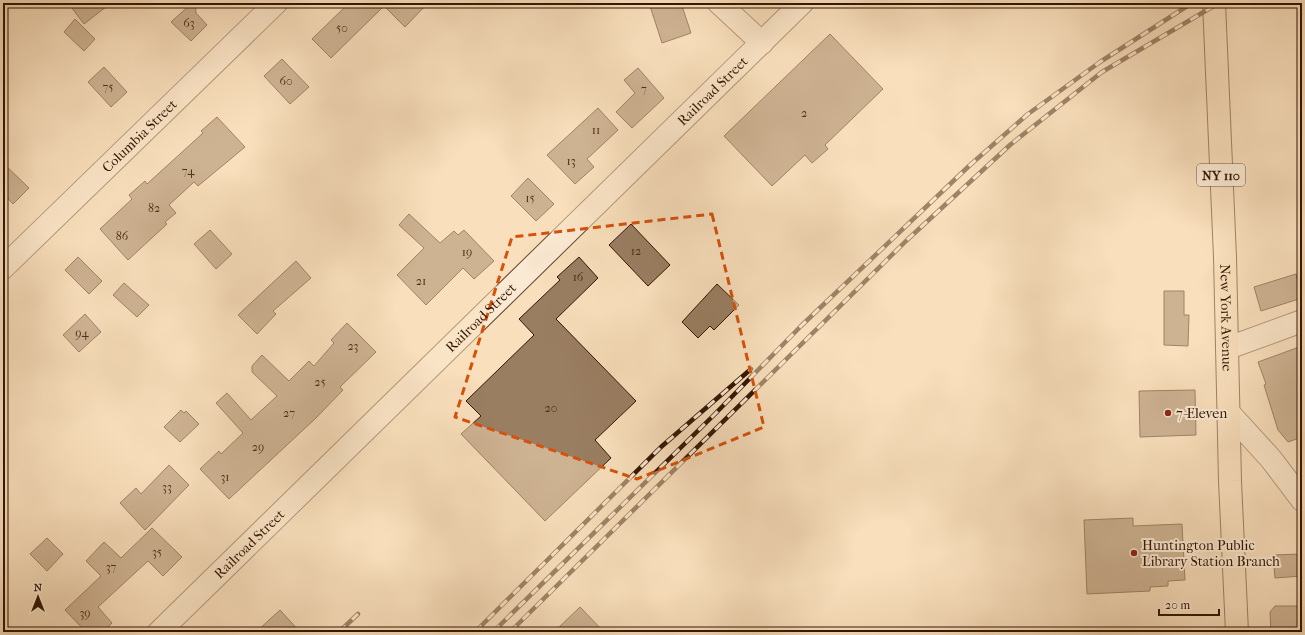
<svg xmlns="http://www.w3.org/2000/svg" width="1305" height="635" font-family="'IM FELL French Canon',serif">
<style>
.building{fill:#9a7e62;stroke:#331501}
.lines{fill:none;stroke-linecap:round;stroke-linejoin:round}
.minor-casing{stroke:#644830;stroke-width:24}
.major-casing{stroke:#331501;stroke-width:24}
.minor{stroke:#fbead3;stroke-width:22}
.major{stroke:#f9dfbc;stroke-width:22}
.rail-casing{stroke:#331501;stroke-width:4.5}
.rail{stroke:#fbead3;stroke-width:3;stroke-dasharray:9;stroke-linecap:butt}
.marked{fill:none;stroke:#d6520b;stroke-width:3;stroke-dasharray:8 5;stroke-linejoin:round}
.poi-dot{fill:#8f2418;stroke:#fbead3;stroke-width:1.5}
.labels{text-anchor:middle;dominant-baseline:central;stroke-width:4;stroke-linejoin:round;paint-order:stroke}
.number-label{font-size:12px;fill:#4d2f19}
.shield{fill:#fbead3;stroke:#6f5540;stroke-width:1}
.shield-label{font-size:13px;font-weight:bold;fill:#331501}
.street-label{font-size:14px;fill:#331501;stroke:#fbead3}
.poi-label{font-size:14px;fill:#331501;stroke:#fbead3;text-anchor:start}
</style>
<rect width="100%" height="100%" fill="#f9dfbc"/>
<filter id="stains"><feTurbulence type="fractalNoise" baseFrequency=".005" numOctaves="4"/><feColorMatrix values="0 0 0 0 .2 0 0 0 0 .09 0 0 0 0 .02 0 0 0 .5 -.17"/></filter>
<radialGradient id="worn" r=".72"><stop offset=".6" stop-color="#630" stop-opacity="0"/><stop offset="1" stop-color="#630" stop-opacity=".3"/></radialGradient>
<g class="building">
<path d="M68,3H111L84,24Z"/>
<path d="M192,3H195L196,13L207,25L191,41L171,22Z"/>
<path d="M349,3H428L405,27L384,6L331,58L312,39Z"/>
<path d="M649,3H681L691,33L662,43Z"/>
<path d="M75,19L95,39L84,51L64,32Z"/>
<path d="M830,34L883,89L825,145L828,149L812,163L805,155L772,186L724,136Z"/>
<path d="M282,59L309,87L290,104L264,76Z"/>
<path d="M104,67L127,92L111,107L88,82Z"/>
<path d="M638,68L664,98L632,128L616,112L635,93L624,80Z"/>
<path d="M598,108L618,130L587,159L594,167L575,184L547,155Z"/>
<path d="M217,117L245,147L198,186L194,182L169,205L176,213L165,222L167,224L128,260L100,229L132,199L129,195L145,181L147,184L203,133L201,131Z"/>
<path d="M3,163L29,188L13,204L3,193Z"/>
<path d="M528,178L554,204L536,221L511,196Z"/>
<path d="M409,214L440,243L454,231L458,235L464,230L494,261L474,279L463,268L426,305L397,275L424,248L399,225Z"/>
<path d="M631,224L670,265L648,286L609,245Z"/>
<path d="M210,230L232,254L216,269L194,244Z"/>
<path d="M78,257L102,281L89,294L65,270Z"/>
<path d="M579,257L598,278L556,319L636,401L595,440L611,458L545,521L461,434L481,416L466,401L534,335L519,319L560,280L557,277Z"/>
<path d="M296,261L311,278L273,311L276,314L257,334L238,315Z"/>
<path d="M1296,274L1302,298L1261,311L1254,287Z"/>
<path d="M124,283L149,305L137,317L113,295Z"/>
<path d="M717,284L739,305L714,330L710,326L698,338L682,322Z"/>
<path d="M1164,291H1184V315H1189L1188,346L1164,345Z"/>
<path d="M85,314L101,332L79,352L63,335Z"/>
<path d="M347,323L376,352L340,387L343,390L316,418L229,499L200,469L219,451L221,454L243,433L216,403L227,393L251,420L277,396L252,372V366L262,355L289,381L309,361L314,366L334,343L331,340Z"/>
<path d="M1302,346V437L1288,442L1278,430L1264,385L1266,384L1258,362Z"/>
<path d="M1195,390L1196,435L1140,437L1139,391Z"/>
<path d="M181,410L184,413L186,411L199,424L180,442L164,427Z"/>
<path d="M169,465L189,485L145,530L120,503L136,488L141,494Z"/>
<path d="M1133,518V526L1182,524L1185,580L1168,581V586L1150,587V591L1087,594L1084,520Z"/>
<path d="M152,528L182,557L163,576L148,561L98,607L112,623L103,632H86L65,610L101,576L86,561L104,542L121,558Z"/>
<path d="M47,538L63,554L47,571L30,554Z"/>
<path d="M1302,554V576L1275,578L1273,555Z"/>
<path d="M1275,606H1302V632H1271L1270,612Z"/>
<path d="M580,607L604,632H554Z"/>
<path d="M280,610L300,632H256Z"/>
</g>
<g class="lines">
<g class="minor-casing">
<g id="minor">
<path d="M719,3L762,43"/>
<path id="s1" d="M3,268L276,3"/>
<path d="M1228,348L1302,321"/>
<path d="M1229,413L1271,459L1302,500"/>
<path id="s2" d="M159,632L802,3"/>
</g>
</g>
<g class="major-casing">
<g id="major">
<path id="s3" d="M1214,3L1225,257L1230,481L1237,632"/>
</g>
</g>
<use href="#minor" class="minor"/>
<use href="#major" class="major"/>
<g class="rail-casing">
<g id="rail">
<path d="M339,632L358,614"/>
<path d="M475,632L661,447L751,369"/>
<path d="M493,632L715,414L801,326L969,166L1028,114L1100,62L1192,3"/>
<path d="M510,632L907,240L1010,145L1102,72L1219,3"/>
</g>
</g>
<use href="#rail" class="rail"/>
</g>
<path d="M0 0H1305V635H0ZM712,214L764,427L637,479L455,417L512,237Z" fill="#f9dfbc" fill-opacity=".55" fill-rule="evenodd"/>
<path class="marked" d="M712,214L764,427L637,479L455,417L512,237Z"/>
<g class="poi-dot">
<circle cx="1168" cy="413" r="4"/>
<circle cx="1134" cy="553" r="4"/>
</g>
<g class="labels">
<g class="number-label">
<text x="189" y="23">63</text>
<text x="342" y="28">50</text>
<text x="286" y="81">60</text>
<text x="108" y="87">75</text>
<text x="644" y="89">7</text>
<text x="804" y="113">2</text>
<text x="596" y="130">11</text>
<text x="571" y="161">13</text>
<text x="188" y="171">74</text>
<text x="530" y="198">15</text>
<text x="154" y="208">82</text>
<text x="122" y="236">86</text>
<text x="636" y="251">12</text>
<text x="467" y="252">19</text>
<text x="578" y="277">16</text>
<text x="421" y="281">21</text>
<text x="82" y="333">94</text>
<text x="353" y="346">23</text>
<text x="320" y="382">25</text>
<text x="551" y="408">20</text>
<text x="289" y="413">27</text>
<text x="258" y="447">29</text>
<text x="225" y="477">31</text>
<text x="167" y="487">33</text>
<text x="157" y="552">35</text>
<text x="111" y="567">37</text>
<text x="85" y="613">39</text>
</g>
<rect class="shield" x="1197" y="164" width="48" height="22" rx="3"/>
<g class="shield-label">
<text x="1221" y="175">NY 110</text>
</g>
<g class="street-label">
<text stroke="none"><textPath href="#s2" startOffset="774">Railroad Street</textPath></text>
<text stroke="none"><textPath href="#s1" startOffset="190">Columbia Street</textPath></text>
<text stroke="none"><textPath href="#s3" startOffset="315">New York Avenue</textPath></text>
<text stroke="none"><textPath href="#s2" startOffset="450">Railroad Street</textPath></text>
<text stroke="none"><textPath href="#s2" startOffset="126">Railroad Street</textPath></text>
</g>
<g class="poi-label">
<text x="1176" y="413">7-Eleven</text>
<text x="1142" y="545">Huntington Public<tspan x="1142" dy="16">Library Station Branch</tspan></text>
</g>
</g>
<rect width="1305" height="635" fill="none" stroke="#f9dfbc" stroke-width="16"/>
<rect x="4" y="4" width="1297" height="627" fill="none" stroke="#331501" stroke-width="2"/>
<rect x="8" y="8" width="1289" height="619" fill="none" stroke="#331501"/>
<g transform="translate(38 597)" stroke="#fbead3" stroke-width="3" paint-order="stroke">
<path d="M0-3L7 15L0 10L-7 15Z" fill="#331501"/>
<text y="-6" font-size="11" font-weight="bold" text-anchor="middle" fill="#331501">N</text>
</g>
<path d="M1159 609v6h60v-6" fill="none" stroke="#331501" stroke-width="2"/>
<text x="1165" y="609" font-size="12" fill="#331501" stroke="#fbead3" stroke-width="3" paint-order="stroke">20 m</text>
<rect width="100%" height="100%" filter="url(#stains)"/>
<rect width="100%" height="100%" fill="url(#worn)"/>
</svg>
